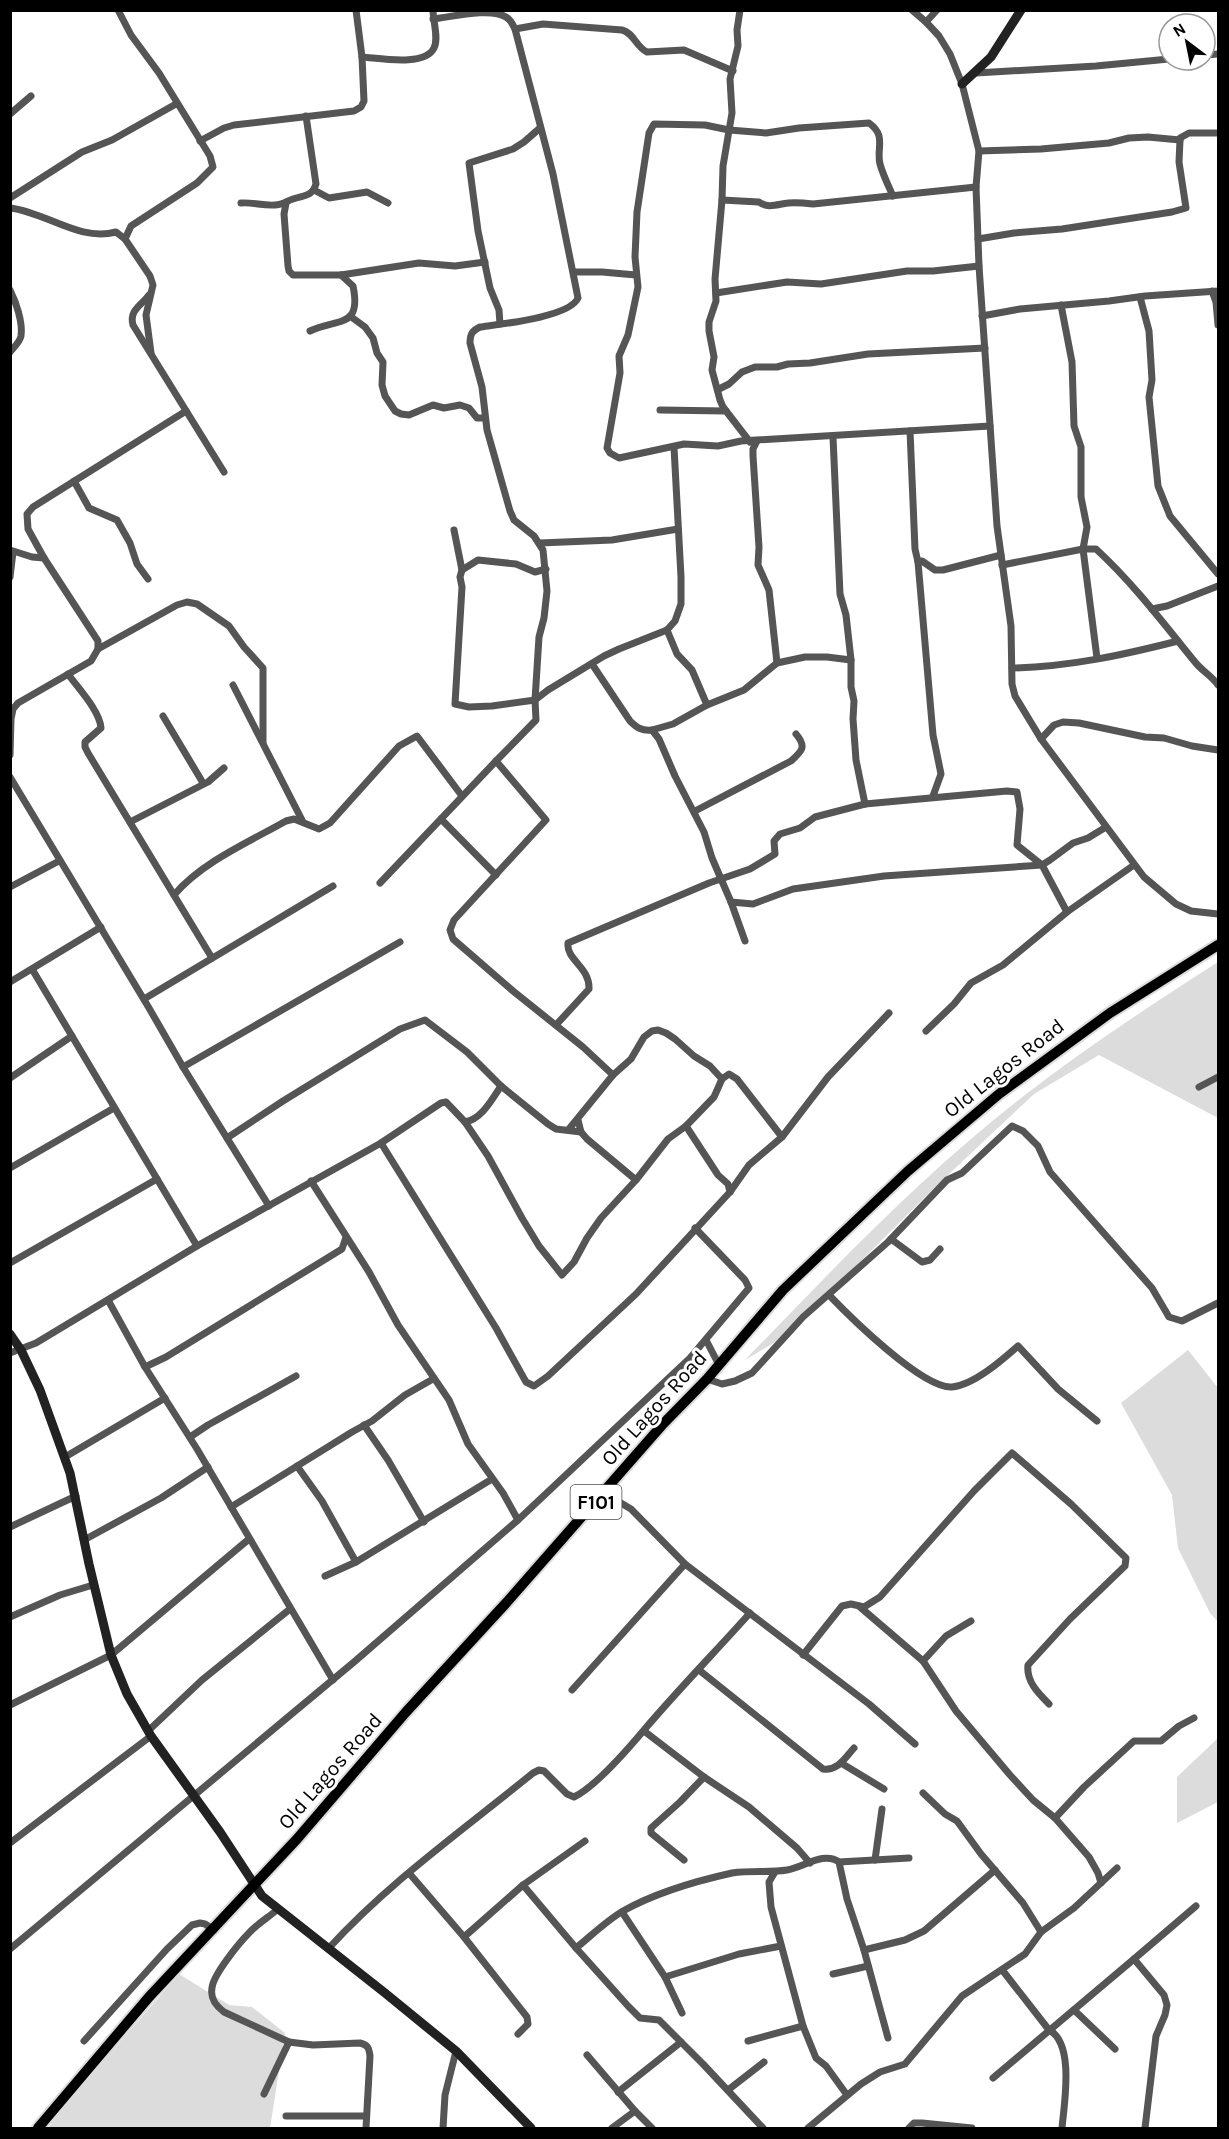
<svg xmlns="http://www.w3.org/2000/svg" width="1229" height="2139" font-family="Karla,sans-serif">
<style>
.green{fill:#dcdcdc}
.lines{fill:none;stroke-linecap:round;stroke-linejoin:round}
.primary-casing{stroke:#dbdbdb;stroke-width:14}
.street{stroke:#555;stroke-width:7}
.secondary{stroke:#222;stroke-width:9}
.primary{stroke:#000;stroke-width:10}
.labels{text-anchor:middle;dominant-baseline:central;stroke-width:6;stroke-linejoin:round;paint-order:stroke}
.shield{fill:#fff;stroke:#4c4c4c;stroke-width:1.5}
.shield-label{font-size:20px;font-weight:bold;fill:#000}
.street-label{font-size:21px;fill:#000;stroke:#fff}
</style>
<rect width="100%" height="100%" fill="#fff"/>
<g class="green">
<path d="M1218,962V1118L1099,1055L1034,1094L931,1191L829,1293L794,1331L745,1360C833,1269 921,1176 1021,1098C1084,1049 1151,1005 1218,962Z"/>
<path d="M1188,1350L1218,1388V1622L1210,1613L1178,1548L1172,1495L1121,1403Z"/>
<path d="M1218,1738V1802L1177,1823V1777Z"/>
<path d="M179,1974L229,2005L252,2007L285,2033L270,2128H48L60,2111Z"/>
</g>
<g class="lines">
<g class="primary-casing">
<path id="primary" d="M38,2128L149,1997L297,1839L406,1712L507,1602L663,1424L707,1379L783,1290L908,1171L999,1094L1110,1013L1218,945"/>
</g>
<g class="street">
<path d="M118,10L131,35L159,73L210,156L213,167L197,183L131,226L125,239"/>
<path d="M740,10L737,30L738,46L730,79L732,113L723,166L722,200L715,279L716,301L709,322V331L714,357L712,370L720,400L723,407L750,442"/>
<path d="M912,10L926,22L939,36L950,54L962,84L979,151L976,187L979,266L997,526L1011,626L1012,684L1015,696L1041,739L1144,877L1176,904L1191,911L1218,914"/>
<path d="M433,19C451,17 491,7 506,17C511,20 513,25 515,29L553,174L578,298C570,317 501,324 480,327C472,331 470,334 470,343L482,387L487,430L510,511L514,520L534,536L543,550L547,591L544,618L539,637L535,700L536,720L496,761L546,820L454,920L450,930L453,939L513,991L583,1047L613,1075"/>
<path d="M926,22L937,10"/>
<path d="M515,29L543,24L622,30C634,33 636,47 647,52L684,50L733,71"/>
<path d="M1205,55L1218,54"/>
<path d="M362,57C379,58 425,67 434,48C439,39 433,21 433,10"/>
<path d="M976,73L1096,66L1169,59"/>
<path d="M10,114L31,96"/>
<path d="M200,141L224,128L234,125L354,111L361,107L364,101L362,57L356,10"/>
<path d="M979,151L1041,149L1109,143L1129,138L1148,137L1180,140V138L1189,133H1218"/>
<path d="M314,190L329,198L367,192L388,203"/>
<path d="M893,196C888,185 883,175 880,164C876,148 887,136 869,123L799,128L766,133L729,130L705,125L654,124L649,133L637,212L635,257L638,287L628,335L619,356L620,373L607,448L610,453L619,458L684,444L718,446L741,441L990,426"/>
<path d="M10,198L82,152L112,140L176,104"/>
<path d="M722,200L759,202C768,209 778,204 788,203C796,202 805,203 813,204L976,187"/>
<path d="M241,203C253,202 263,206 275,205C282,205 287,201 293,199C304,195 312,197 316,184L306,116"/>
<path d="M286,203L284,214L288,266L289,271L293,275H341L419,263L455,266L485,262"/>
<path d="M10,208C46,212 79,242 116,232L125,239L150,276L153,285L146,315L151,353"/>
<path d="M978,239L1014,233L1062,229L1172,212L1186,208L1179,162L1180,140"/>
<path d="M574,272H602L636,275"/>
<path d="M10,290C16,302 23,322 21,336C20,342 14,347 10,352"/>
<path d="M1212,291L1216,302L1218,325"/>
<path d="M716,293L787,282L821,284L907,271H933L979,266"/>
<path d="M149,295C141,306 129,310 133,325L224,472"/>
<path d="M1140,297L1149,331L1152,380L1149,397L1158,486L1170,516L1218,574"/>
<path d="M1061,305L1072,362L1074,426L1081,447V497L1087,527L1083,549L1097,658"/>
<path d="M350,316L365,327L373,338L377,353L383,362L382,385L385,396L395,411L401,414L409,415L433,405L444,408L460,405L469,408L477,418H485"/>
<path d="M982,316L1020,309L1109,301L1145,296L1218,291"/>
<path d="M500,324L499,310L490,288L478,231L469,163L513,149L524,142L540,128"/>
<path d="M310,331C337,318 362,329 353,286L341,275"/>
<path d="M719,389L729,384L742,372L755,367H777L788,364L810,363L868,354L985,348"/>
<path d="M660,410L726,411"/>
<path d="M910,431L915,549L918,562L933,735L941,774L933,796"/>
<path d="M833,437L840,594L846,615L851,660V687L854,701L853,719L856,760L865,804"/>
<path d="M757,441L753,449V456L759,547L758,565L769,590L777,663"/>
<path d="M74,481L89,508L117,520L130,543L137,564L148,579"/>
<path d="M454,530L462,570L460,577L462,587L455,704L469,707L492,706L535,700L548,690L604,656L619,649L667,630L675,621L681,604V577L674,447"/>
<path d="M540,543L612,540L678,529"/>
<path d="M10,550L32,557L44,558"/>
<path d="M918,562L922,561L935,570H943L1001,555"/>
<path d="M1002,565L1083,549H1096C1133,583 1164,624 1195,662C1202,671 1212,676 1218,685"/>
<path d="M462,570L478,560L516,564L535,572L546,569"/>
<path d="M10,577L13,552"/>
<path d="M1152,609L1167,606L1218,586"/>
<path d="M667,630L677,654L692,670L707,705L744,690L777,663L805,657H827L851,660"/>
<path d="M98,649L177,605L187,602L197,604L229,626L244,647L263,668V742"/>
<path d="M592,664L630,721C637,728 642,731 652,730L659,739L675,776L704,832L712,858L731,902L745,941"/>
<path d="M1012,668C1068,667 1123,655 1178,641"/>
<path d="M68,674C78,688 100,711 101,728L85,742V747L88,753L212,958"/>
<path d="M233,685L303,822"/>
<path d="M163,716L203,783"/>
<path d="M652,730L673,724L707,705"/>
<path d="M1041,739L1054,725L1063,722L1079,723L1145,737L1164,738L1192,746L1218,750"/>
<path d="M10,755L11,719L13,709L18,703L91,661L98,649V641L44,558L28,529L27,514L33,507L186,411"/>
<path d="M10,777L149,1008L183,1067L269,1206"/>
<path d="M695,811L791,761C802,751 807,747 796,734"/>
<path d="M441,819L496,875"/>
<path d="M130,822L208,782L224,768"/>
<path d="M380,883L496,761"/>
<path d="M10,887L59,861"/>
<path d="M174,895C202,862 249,842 286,821L294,819L319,829L330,823L399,746L417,736L462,796"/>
<path d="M731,902L753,904L793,889L884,876L1042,865L1050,860L1073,843L1088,838L1106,827"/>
<path d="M32,969L197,1246"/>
<path d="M10,982L101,927"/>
<path d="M144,999L333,886"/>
<path d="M556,1025L589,989C590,967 566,960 568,943L709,883L750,869L775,854L774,841L780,834L800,828L815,817L865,804L1007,791L1017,792L1020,809L1017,845L1042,865L1067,912"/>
<path d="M926,1031L954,1004L971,983L1003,965L1067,912L1134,865"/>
<path d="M183,1067L400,942"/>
<path d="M10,1078L72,1036"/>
<path d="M1199,1087L1218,1077"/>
<path d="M578,1120L581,1132L587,1139L636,1180"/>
<path d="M465,1122C482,1119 492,1099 501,1086"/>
<path d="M686,1126L718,1175L728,1184L730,1192"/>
<path d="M569,1129L613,1075L631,1059L644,1037L652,1031L658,1030L666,1033L675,1039L694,1056L710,1066L722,1079"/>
<path d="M227,1138L283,1101L400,1029L425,1020L467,1052L501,1086L548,1124L556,1129L581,1132"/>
<path d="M381,1143L496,1328L526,1382L534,1386L548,1376L636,1294L730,1192L749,1165L782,1137L828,1077L889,1013"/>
<path d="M10,1168L114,1108"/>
<path d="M311,1181L369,1272L398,1325L449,1400L468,1444L503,1493L518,1520"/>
<path d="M891,1239L922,1262L930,1260L940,1249"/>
<path d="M10,1263L157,1179"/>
<path d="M829,1295C850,1317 923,1389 952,1387C974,1385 1002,1360 1018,1346L1058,1389L1097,1421"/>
<path d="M108,1300L145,1367L197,1449L333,1680"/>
<path d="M706,1340L719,1365"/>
<path d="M10,1353L36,1343L197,1246L381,1143L441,1103L446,1102L465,1122L488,1156L522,1218L539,1246L562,1275L574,1262L587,1238L601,1218L636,1180L668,1139L686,1126L714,1097L722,1079L729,1074L737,1079L782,1137"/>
<path d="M145,1367L166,1357L342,1249L346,1237"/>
<path d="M707,1379L722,1384L735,1381L752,1373L803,1317L888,1242L947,1180L962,1173L1012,1126L1023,1131L1038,1146L1050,1172L1152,1288L1169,1317L1182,1321L1218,1303"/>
<path d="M364,1425L388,1460L424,1522"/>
<path d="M190,1437L208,1425L296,1376"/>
<path d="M65,1457L165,1398"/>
<path d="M297,1466L322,1501L356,1562"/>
<path d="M604,1493L631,1509L685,1564L869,1704L915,1744"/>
<path d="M231,1507L352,1432L372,1421L405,1395L433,1379"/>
<path d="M10,1527L76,1496"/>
<path d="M84,1540L161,1498L208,1467"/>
<path d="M325,1576L356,1562L492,1479"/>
<path d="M860,1607L923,1661L956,1711L1010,1775L1033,1800L1055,1818L1089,1857L1098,1873L1101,1883"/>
<path d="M10,1617L60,1595L93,1585"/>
<path d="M803,1655L842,1606L851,1604L864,1607L880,1597L974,1491L1012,1453L1071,1504L1126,1558L1125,1566L1070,1619L1028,1665C1026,1681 1038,1693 1049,1704"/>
<path d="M923,1661L946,1636L971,1621"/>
<path d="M699,1670L823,1769C838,1771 845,1758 854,1748"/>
<path d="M572,1690L685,1564"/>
<path d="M10,1705L111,1655L249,1539"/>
<path d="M148,1731L202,1680L290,1609"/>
<path d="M644,1731L704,1777L749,1807L797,1848L810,1863"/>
<path d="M841,1763L884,1789"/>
<path d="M923,1793L945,1814L957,1821L981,1854L1023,1903L1041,1932"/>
<path d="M1055,1818L1084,1787L1134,1741H1161L1179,1726L1194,1718"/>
<path d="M10,1843L151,1736"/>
<path d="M684,1860L651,1833V1828L680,1802L704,1777"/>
<path d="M875,1860L882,1809"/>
<path d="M839,1862L909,1858"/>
<path d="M775,1872L769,1882L771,1907L803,2026L816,2058L826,2066L847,2095"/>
<path d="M409,1873L464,1937L527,2017L528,2024L518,2034"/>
<path d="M523,1885L576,1948L628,2006L640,2018L659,2020L703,2064L763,2128"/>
<path d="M278,1909C269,1917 257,1924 249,1933C239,1943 213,1975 212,1988C210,1999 216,2006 224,2012L289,2042L313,2045L360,2043C368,2045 369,2048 370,2056L366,2128"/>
<path d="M622,1912L665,1977L682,2013"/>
<path d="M464,1937L523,1885L585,1841"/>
<path d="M576,1948C591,1936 606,1921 623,1911C655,1893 696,1881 732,1873C751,1870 769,1873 787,1870C804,1867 824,1851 839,1862L847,1899L864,1950L888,2038"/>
<path d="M10,1949L354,1662L518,1520L690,1358L749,1288L745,1280L695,1228"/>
<path d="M328,1949C389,1882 463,1830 533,1773L539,1770L544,1771L567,1794L574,1797C595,1787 628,1749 644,1730C678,1690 715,1652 750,1613"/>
<path d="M864,1950L905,1940L924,1931L995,1870"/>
<path d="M1003,1971L1049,2030C1075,2043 1064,2105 1062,2128"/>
<path d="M833,1974L868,1966"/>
<path d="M665,1977L739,1954L781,1946"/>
<path d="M1074,2010L1115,2049"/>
<path d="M84,2041L167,1949L192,1925L200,1923L205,1924L214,1930"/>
<path d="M748,2041L803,2026"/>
<path d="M587,2055L635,2111L652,2128"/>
<path d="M993,2078L1134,1959"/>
<path d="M728,2090L764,2062"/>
<path d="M618,2092L681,2042"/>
<path d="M264,2094L289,2042"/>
<path d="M286,2116H366"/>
<path d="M443,2128L445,2095L456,2051"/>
<path d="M612,2128L635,2111"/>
<path d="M808,2128L861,2084L880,2072L905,2064L962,1996L1025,1954L1041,1932L1074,1908L1117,1868"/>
<path d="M909,2128L914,2123H922L972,2128"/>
<path d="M1145,2128L1156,2036L1165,2015L1167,2005L1164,1995L1134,1959L1196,1906"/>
</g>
<g class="secondary">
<path d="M962,84L991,57L1021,10"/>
<path d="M10,1334L21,1350L40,1390L70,1473L89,1564L111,1655L127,1694L151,1736L220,1832L262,1896L385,1993L456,2051L531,2128"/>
</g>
<use href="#primary" class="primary"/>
</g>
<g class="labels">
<rect class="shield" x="570.5" y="1485" width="51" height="34" rx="4.5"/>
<g class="shield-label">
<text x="596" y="1502">F101</text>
</g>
<g class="street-label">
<text transform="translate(1004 1068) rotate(-38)">Old Lagos Road</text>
<text transform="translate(654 1408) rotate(-48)">Old Lagos Road</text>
<text transform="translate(330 1771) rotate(-49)">Old Lagos Road</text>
</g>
</g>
<rect width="1229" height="2139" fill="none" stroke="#000000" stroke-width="24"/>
<g transform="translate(1187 42) rotate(328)"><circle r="28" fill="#ffffff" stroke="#999999" stroke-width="1.5"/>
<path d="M0-4.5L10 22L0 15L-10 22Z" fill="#000000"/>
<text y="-9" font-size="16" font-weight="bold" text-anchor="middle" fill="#000000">N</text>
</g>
</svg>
